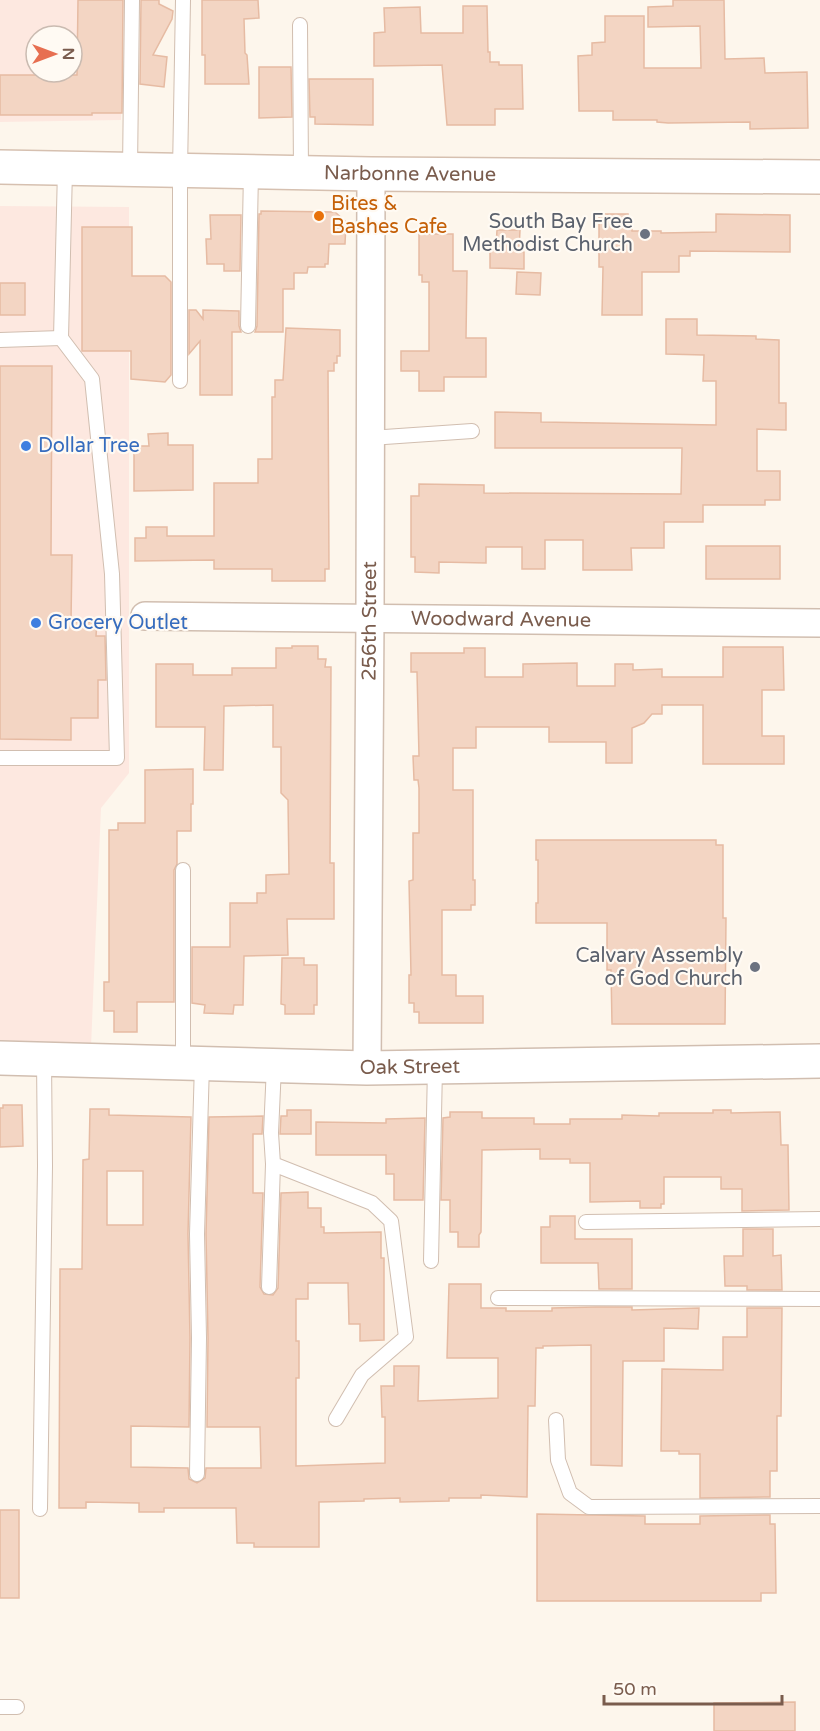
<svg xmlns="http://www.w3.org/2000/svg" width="820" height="1731" font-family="'Varela Round',sans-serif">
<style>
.commercial{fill:#fde8e0;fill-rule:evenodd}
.building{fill:#f3d5c3;stroke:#e6bba3;stroke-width:1.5;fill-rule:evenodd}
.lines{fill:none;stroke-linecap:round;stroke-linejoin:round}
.service-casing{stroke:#d1beb0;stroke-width:16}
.minor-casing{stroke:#d1beb0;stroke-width:30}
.tertiary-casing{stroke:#d1beb0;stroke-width:36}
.secondary-casing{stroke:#d6c0b0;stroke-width:36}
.service{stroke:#fff;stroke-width:14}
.minor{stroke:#fff;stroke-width:27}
.tertiary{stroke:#fff;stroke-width:33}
.secondary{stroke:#fff;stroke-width:33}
.food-dot{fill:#e8710a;stroke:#fffaf3;stroke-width:2}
.worship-dot{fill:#6b7280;stroke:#fffaf3;stroke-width:2}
.shop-dot{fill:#3f7fe0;stroke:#fffaf3;stroke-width:2}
.labels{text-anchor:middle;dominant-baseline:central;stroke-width:4.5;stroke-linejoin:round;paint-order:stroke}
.street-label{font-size:20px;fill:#7a5c4d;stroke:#fffaf3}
.food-label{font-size:20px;fill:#c56008;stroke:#fffaf3;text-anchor:start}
.worship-label{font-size:20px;fill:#5b616d;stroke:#fffaf3;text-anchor:end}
.shop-label{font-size:20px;fill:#366cbe;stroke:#fffaf3;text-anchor:start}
</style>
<rect width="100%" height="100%" fill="#fdf6ec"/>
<g class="commercial">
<path d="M0,0H122L121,120L0,122ZM36,36H72V72H36Z"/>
<path d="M0,206L129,207V773L101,808L91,1047L0,1045Z"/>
</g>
<g class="building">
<path d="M78,0H123L122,113H92V115H0V75H77Z"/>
<path d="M141,0H159V4L173,11L172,19L153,55L167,57L164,87L140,84Z"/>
<path d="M202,0H258L259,18L244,19L245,53L247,55L249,84H205V55H202Z"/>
<path d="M673,0H724L725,59L764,58L765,73L807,72L808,128L750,129V122L668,123L657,122V120H613V111H579L578,56L592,55V43L605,42V16H644V68H701L700,26L648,27V7L673,6Z"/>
<path d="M463,6H487L488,52H490V62H499V65H522L523,109H495V125H447L442,65L374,66V33L385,32L384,8L420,7L421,33H463Z"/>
<path d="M259,67H291L292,117L259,118Z"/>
<path d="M309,79H373V125L315,124V117H310Z"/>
<path d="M261,211L335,212L346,222L345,244H329L328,264H325V267H308L307,273H294V289H283V332H255L257,326L259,214H261Z"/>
<path d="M599,214H628V223H632V231H661V233L716,232V214L790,215V252L690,251V256H679V272H642V315H602L603,267H599Z"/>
<path d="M210,215H241L240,271H224V264H207L206,239H211Z"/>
<path d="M82,227H132V276H165L171,282V375L165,382L131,379V351H82Z"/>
<path d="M497,230H520L519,251L524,252V269L490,268V247H496Z"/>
<path d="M419,234H453V271H467L466,338H486V377H444V391H419V371H401V351H429V282H422V275H419Z"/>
<path d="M517,272L541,273L540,295L516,294Z"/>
<rect x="0" y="283" width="25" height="32"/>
<path d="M189,310H196L203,319V310L239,311V326L241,332H232V395H200V341L189,354Z"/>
<path d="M666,319H697V335L756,336V339L779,340V403H786V430L757,429V471H780V500H765V505H703V522H664V548H631L632,570H583V540H545V569H522V547H486V563L439,562V573L415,572V557H411V496H419V484L484,485V493L681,494L682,448H495V412L541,413V422L716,425V381H703L704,355L666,354Z"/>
<path d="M286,328L340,330V356H337V363H334V371H328L329,569H325V581H272V569H214V560L135,561V538H146V527H167V536H214V483H258V459H272V397H275V380H283Z"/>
<path d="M0,366H52L51,555H72L71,622H97L96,636H105L106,680H98V718H71V740L0,739Z"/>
<path d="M168,433V445H193V490L134,491V446H149L148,434Z"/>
<rect x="706" y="546" width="74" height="33"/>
<path d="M292,646H318V659H326L325,667H331L330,863H334V919H287L288,955L244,956L243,1005H234L233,1014L204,1013L205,1005L192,1003V947H230V903H257V893H266V875L289,874L288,800L281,793V747H273V705L224,706L223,770H204L205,727H156V664H193V675H232V668H276V648H292Z"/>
<path d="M723,647H783L784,690H762V736H784V764H703V705H662V714H652L644,723L632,728V763H606V742H549V727H476V748H453V790H473V880H475V905H471V910H442V975H456V996H483V1023H419V1012H414V1003H409V975H411L409,881L413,880V833H419V788L418,780H414L413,756H419L417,672H411V653H464V648H485V677H523V664L577,663V686H615V664H633V670L662,669V677H723Z"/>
<path d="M193,769V804H191V831H177V864L174,870V1002H137V1032H114V1011H104V982H109V830H118V823H145V770Z"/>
<path d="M536,840H716V845H723V918H726L725,1024H612L611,970H607V923H536V903H538V860H536Z"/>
<path d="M282,958H304V965H317V1005H314V1014H285V1005L281,1004Z"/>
<path d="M3,1105H22L23,1146L0,1147V1108H3Z"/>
<path d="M90,1109H109V1115L191,1117L188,1234L190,1338L189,1427L131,1426V1467L188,1468L189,1479L197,1483L205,1478L206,1468H261L260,1427H207L208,1338L206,1234L209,1117L263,1116L262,1134H253V1193H263L260,1287L264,1294L273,1295L278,1288L281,1193L308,1192V1208H321V1227H324V1233L381,1232V1258H384V1340L360,1341V1324H349L348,1283H308V1299H296V1341H299V1378H296V1466L385,1463V1417H382L381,1386H394V1366H419L418,1401L498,1398V1358H447L449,1284H481V1308H506V1311H552V1308L596,1307H632V1310L699,1308L698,1329L664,1328V1361H623L622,1466L591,1465V1345L543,1346V1348H536L535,1406H528L527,1497L481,1495V1498H449V1501L400,1502V1498L364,1499V1501L319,1502V1547H254V1543H237L236,1508H164V1512H139V1503L86,1502V1508H59L60,1269H82L83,1160L89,1159ZM107,1171H143V1225H107Z"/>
<path d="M287,1110H311V1134H280L281,1116H287Z"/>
<path d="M713,1110H731V1113L780,1112L781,1145H788L789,1210L742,1211V1189H721V1177H664V1204H661V1208H640V1201L590,1202V1163H570V1159H540V1149L482,1150L481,1232L479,1235V1247H458V1232H450V1200H441L443,1118L450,1117V1112H482V1118H534V1124H570V1119H622V1115L659,1116V1113H713Z"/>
<path d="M425,1118L423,1200H394V1174H386V1155H316V1122L386,1123V1119Z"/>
<path d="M550,1216H575V1239H632V1289H599L598,1263H541V1227H550Z"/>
<path d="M743,1229H773V1256L781,1255L782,1290H747V1286H725L724,1256H743Z"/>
<path d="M747,1308H782L781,1416H777V1471H770V1497L700,1498V1454H679V1451H661L662,1369L723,1370V1337H747Z"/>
<rect x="0" y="1510" width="19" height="88"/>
<path d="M537,1514L645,1516V1524H700V1516L770,1515V1524H775L776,1593H761V1601H537Z"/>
<path d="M795,1702V1731H714V1703Z"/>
</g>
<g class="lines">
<g class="service-casing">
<g id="service">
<path d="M300,25L301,173"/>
<path d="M130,170L132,0"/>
<path d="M248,326L251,172"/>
<path d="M0,340L61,338"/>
<path d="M180,381V171L183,0"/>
<path d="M370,438L472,431"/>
<path d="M0,758H117L112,574L92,379L61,338L65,169"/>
<path d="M183,870V1063"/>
<path d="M274,1066L271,1133L273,1164L372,1203L391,1221L406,1337L362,1375L336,1419"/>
<path d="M586,1222L820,1219"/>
<path d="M431,1261L435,1067"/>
<path d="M269,1287L273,1164"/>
<path d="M498,1298L820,1299"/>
<path d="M556,1420L558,1460L570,1493L589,1507L820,1506"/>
<path d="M197,1474L199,1338L197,1234L202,1064"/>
<path d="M40,1509L45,1166L44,1059"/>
<path d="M0,1707H17"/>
</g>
</g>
<g class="minor-casing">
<g id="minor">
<path id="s1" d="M145,616L820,623"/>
<path id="s2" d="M367,1068L370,617L371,174"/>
</g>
</g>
<g class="tertiary-casing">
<g id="tertiary">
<path id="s3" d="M0,1058L367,1068L820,1061"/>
</g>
</g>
<g class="secondary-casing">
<g id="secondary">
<path id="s4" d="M0,167L371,174L820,177"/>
</g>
</g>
<use href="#service" class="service"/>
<use href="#minor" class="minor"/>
<use href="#tertiary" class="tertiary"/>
<use href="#secondary" class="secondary"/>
</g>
<circle class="food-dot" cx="319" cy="216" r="6"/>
<g class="worship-dot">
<circle cx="645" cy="234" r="6"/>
<circle cx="755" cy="967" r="6"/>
</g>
<g class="shop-dot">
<circle cx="26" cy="446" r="6"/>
<circle cx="36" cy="623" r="6"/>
</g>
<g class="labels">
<g class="street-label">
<text stroke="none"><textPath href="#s4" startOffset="410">Narbonne Avenue</textPath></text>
<text stroke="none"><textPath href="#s1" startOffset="356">Woodward Avenue</textPath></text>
<text stroke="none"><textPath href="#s2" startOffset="447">256th Street</textPath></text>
<text stroke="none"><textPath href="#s3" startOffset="410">Oak Street</textPath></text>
</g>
<g class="food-label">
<text x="331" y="204">Bites &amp;<tspan x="331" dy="23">Bashes Cafe</tspan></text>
</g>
<g class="worship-label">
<text x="633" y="222">South Bay Free<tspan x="633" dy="23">Methodist Church</tspan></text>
<text x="743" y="956">Calvary Assembly<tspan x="743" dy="23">of God Church</tspan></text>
</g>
<g class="shop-label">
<text x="38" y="446">Dollar Tree</text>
<text x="48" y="623">Grocery Outlet</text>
</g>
</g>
<g transform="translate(54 54) rotate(90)"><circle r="28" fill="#fffaf3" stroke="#cabbb1" stroke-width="1.5"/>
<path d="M0-4.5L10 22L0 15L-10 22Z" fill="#e76f51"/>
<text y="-9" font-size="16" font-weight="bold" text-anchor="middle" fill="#7a5c4d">N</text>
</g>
<path d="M604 1695v9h178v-9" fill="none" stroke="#7a5c4d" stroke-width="3"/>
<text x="613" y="1695" font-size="18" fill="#7a5c4d" stroke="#fffaf3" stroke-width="4.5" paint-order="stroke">50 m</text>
</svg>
